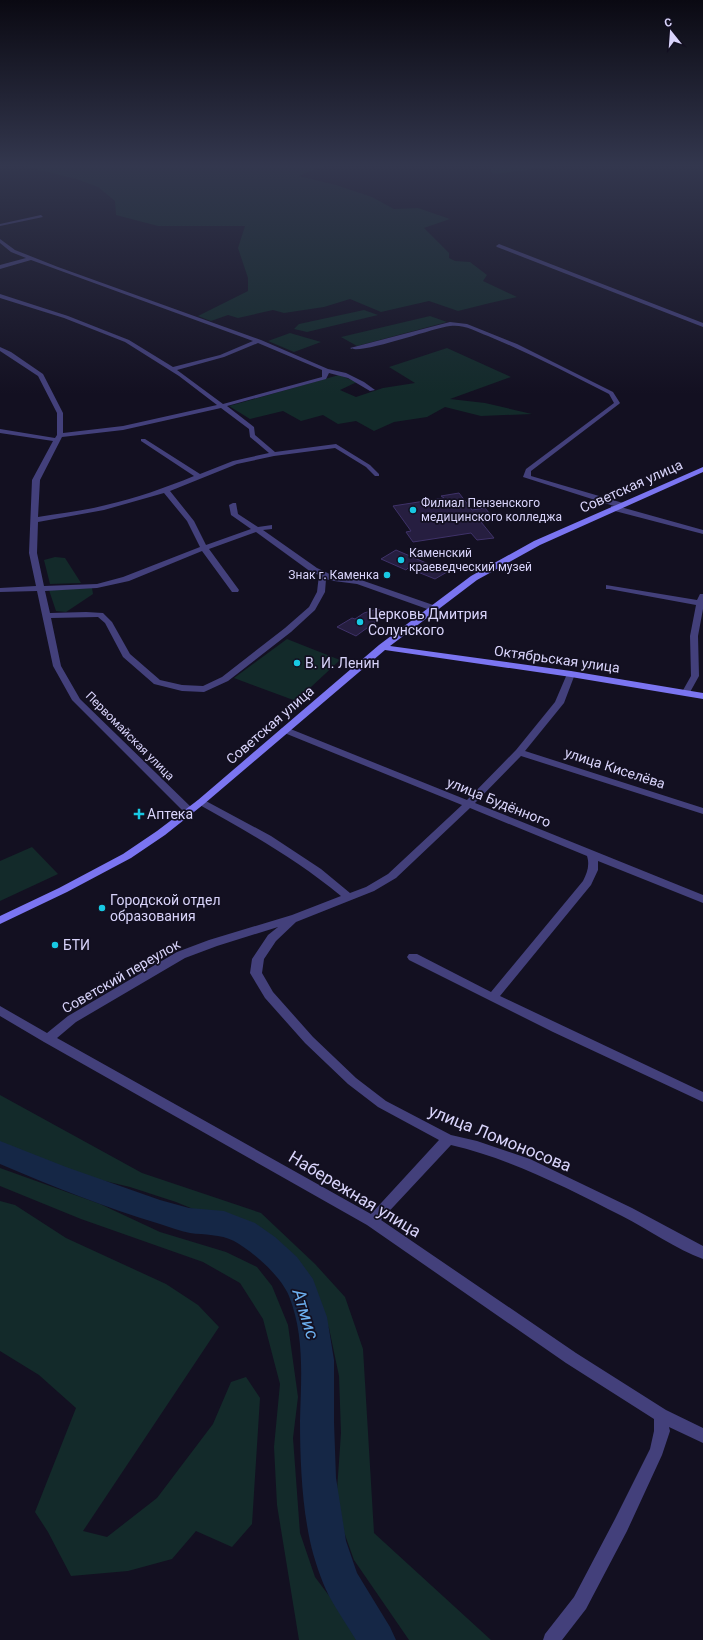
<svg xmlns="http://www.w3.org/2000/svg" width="703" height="1640" font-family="Roboto,sans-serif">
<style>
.green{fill:#132a2a}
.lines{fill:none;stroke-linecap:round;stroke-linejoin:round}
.river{fill:#152746;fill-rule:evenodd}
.building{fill:#261e40;stroke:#3f3269}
.street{fill:#43407b;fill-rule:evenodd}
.secondary{fill:#7b75f1;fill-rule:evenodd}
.poi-dot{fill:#18c9e3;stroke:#131021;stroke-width:1.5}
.labels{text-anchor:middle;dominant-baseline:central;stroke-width:3.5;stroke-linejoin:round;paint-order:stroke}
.far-poi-label{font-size:12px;fill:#d9d4fb;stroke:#131021;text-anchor:start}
.far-street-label{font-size:12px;fill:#d9d4fb;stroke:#131021}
.street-label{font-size:14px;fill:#d9d4fb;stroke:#131021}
.poi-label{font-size:14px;fill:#d9d4fb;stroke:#131021;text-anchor:start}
.near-street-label{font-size:17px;fill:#d9d4fb;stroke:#131021}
.near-water-label{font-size:18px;font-style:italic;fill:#6db0f0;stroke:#131021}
</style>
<rect width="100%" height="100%" fill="#131021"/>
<g class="green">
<path d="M16,164H328L299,176L336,185L372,197L394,209L418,208L450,219L424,228L449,253V258L455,261L470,262L487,275L483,281L517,297L490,303L458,311L429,301L381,312L350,299L324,307L284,313L273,310L238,318L228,315L211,321L198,316L248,291V278L238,248L245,226H158L116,215L115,201L98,187L76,179Z"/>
<path d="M513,164H553L549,167L493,174L490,171C494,163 505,165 513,164Z"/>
<path d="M364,310L378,315L307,332L294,329L299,324Z"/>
<path d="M430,316L447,322L357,346L341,337Z"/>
<path d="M290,333L321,342L294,352L268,341Z"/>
<path d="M447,348L511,377L450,399L485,403L532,414L481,416L445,407L427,417L394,422L374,431L356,421L338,424L323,415L301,421L283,411L250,419L229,406L339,375L357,382L340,390L356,397L383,388L415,383L389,367Z"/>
<path d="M55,557L65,558L81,583L50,584L44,560Z"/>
<path d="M92,588L93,594L66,612L56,611L49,590Z"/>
<path d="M287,639L340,660L296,701L234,678Z"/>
<path d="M32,847L58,874L0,901V861Z"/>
<path d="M0,1095L142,1173L261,1213L315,1264L345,1297L363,1349L374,1533L491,1640H409L354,1560L344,1532L337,1490L341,1433L339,1376L329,1328L306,1286L289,1263L267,1242L237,1219L208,1215L176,1202L130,1187L80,1175L29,1156L0,1143Z"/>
<path d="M0,1168L100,1204L160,1232L226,1252L257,1267L272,1286L288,1325L298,1397L293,1438L300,1533L315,1577L362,1640H299L277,1505L274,1447L280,1384L263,1319L240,1283L203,1262L81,1219L0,1186Z"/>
<path d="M0,1201L15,1205L66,1238L166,1284L198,1305L219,1327L83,1531L107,1537L157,1498L213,1424L231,1382L246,1377L260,1398L252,1524L232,1547L196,1531L172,1559L128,1571L71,1576L48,1532L35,1512L76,1408L39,1375L0,1351Z"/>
</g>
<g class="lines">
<path class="river" d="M0,1141L66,1167L160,1200L189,1208L224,1211L234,1215L255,1223L275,1237L297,1257L313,1279L327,1317L334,1360V1422L336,1478L346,1541L357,1573L390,1627L396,1640H356C347,1625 337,1611 329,1596C321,1580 314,1559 310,1541C302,1504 300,1459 300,1421C301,1379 305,1336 289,1296C281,1276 252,1251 234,1241C220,1234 205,1235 190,1233C180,1231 170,1227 160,1224C106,1208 52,1186 0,1164Z"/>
</g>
<g class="building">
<path d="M459,493L472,510L485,508L495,520L481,522L494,538L477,540L471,533L413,542L406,532L411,531L393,506L444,498L441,496Z"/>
<path d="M396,550L447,572L435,579L408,568L406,570L381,559Z"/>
<path d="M377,609L382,611V617L356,636L337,627L352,618L355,619L364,613Z"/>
</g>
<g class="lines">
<g class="street">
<path d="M41,215L43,217L0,226V224Z"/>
<path d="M0,239L15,250L58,267L261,340L328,369L346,373L364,382L375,390L370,391L348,378L329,373L326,379L227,406L254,427L255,435L275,452L336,444L370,465L379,474V476H375L366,467L335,448L274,456L237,464L170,491L194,521L206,545L251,529L231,515L229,505L233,503H236L238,514L258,527L272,525V529L263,530L317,568L336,577L361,580L436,606V610H430L357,584L334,581L326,579L325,592L315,610L291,632L228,681L204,692L182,691L154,684L123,657L105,623L98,617L51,618L61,666L80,699L193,809L194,811L193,813H185L72,700L53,666L37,591L0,592V588L36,586L29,553L32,480L53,441L0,433V429L55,438L57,435V413L38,376L0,351V347L11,352L43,374L63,413V433L123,426L217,405L179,376L125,342L64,318L0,298V294L68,316L129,340L173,367L220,355L253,341L31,260L0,269V265L26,258L11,252L0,243ZM258,343L322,370V377L223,404L177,370L224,357ZM221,408L249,429L250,437L269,453L233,461L200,474L145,439H141V441L194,476C165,488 136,498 106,505C84,511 61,513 38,517L40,480L62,437L123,430ZM164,493L187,521L200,547L123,577L97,584L44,586L37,553L38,522L104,510ZM256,532L311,572L319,575L317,592L309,607L285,628L222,677L203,686L182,685L160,680L130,654L112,622L103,613L86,612L50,613L45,591L97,588L129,581L202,551L232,592H238L239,590L209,549Z"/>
<path d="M499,244L703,323V327L497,247L496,246Z"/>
<path d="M450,322L467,324L517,344L613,392L620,403L619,404L531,471V476L623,503V507H617L523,477L526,469L614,403L609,394C569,374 529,353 488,336C476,331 463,324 450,326C433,328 360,355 350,348Z"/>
<path d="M611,506H617L703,530V534L611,510Z"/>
<path d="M606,585L697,600L700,594H703V609L698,636L699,676L689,694L686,695L682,692L691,676L690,636L696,605L609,589H606Z"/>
<path d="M571,671L575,674L564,703L525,751L703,808V814L521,756L475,803L703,895V903L598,861V870L591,885L500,996L703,1092V1102L553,1032L409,960L407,957L409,954H417L491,992L583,881C587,873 590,866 587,856L470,808L396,878L374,891L296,922L276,941L264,959L262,973L273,992L313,1037L356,1078L386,1101L451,1135L477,1141L530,1159L632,1208L703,1246V1259C677,1250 648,1229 622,1216C567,1188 511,1159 451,1145L381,1220L576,1353L666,1410L703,1428V1443L669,1427L670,1431L662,1455L627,1531L586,1609L562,1640H543L545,1634L574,1597L615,1519L650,1449L654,1431V1419L566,1363L367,1225L44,1042L0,1016V1006L47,1033L68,1016L177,952L209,940L292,915L341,896C296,859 248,832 198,804L196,802L198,800H204L271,836L321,869L350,893L366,887L388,874L462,805L282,732L280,730L282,728H288L467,800L516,750L555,702L567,674ZM278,927L268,935L252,959L250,973L265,998L305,1043L348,1084L378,1107L439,1140L371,1214L57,1038L76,1022L185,958L217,946Z"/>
</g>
<path class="secondary" d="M703,467V472L540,545L477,580L390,646L571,671L703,693V699L571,677L385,650L204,804L165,835L131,858L67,892L0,924V916L59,888L123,854L157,831L198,800L379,645L471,576L534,541Z"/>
</g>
<linearGradient id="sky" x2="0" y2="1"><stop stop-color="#0a0912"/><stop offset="0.42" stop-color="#33374e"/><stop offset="1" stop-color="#33374e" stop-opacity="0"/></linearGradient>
<rect width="703" height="394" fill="url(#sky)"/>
<g class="poi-dot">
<circle cx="413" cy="510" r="4"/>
<circle cx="401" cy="560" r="4"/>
<circle cx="387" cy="575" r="4"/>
<circle cx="360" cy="622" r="4"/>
<circle cx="297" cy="663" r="4"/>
<path d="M137 808h4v4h4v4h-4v4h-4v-4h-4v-4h4z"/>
<circle cx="102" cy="908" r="4"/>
<circle cx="55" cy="945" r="4"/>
</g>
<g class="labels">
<g class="far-poi-label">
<text x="421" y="503">Филиал Пензенского<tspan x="421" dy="14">медицинского колледжа</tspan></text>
<text x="409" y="553">Каменский<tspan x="409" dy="14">краеведческий музей</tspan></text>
<text x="379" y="575" text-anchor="end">Знак г. Каменка</text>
</g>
<g class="far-street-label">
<text transform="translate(130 736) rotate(45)">Первомайская улица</text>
</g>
<g class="street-label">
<text transform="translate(631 486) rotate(-24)">Советская улица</text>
<text transform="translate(557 659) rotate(8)">Октябрьская улица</text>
<text transform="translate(270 725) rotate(-41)">Советская улица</text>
<text transform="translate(615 768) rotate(18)">улица Киселёва</text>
<text transform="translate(499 802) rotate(22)">улица Будённого</text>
<text transform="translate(121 976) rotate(-30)">Советский переулок</text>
</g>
<g class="poi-label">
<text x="368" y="614">Церковь Дмитрия<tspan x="368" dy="16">Солунского</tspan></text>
<text x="305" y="663">В. И. Ленин</text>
<text x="147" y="814">Аптека</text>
<text x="110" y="900">Городской отдел<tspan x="110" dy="16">образования</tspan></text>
<text x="63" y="945">БТИ</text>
</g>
<g class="near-street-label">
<text transform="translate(500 1138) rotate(22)">улица Ломоносова</text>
<text transform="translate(355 1194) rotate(31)">Набережная улица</text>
</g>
<g class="near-water-label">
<text transform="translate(306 1314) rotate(73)">Атмис</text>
</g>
</g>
<g transform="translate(671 32) rotate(343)" stroke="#131021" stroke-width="3" paint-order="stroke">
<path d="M0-3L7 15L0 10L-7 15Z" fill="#d9d4fb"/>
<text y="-6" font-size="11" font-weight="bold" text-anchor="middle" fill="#d9d4fb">С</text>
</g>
</svg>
